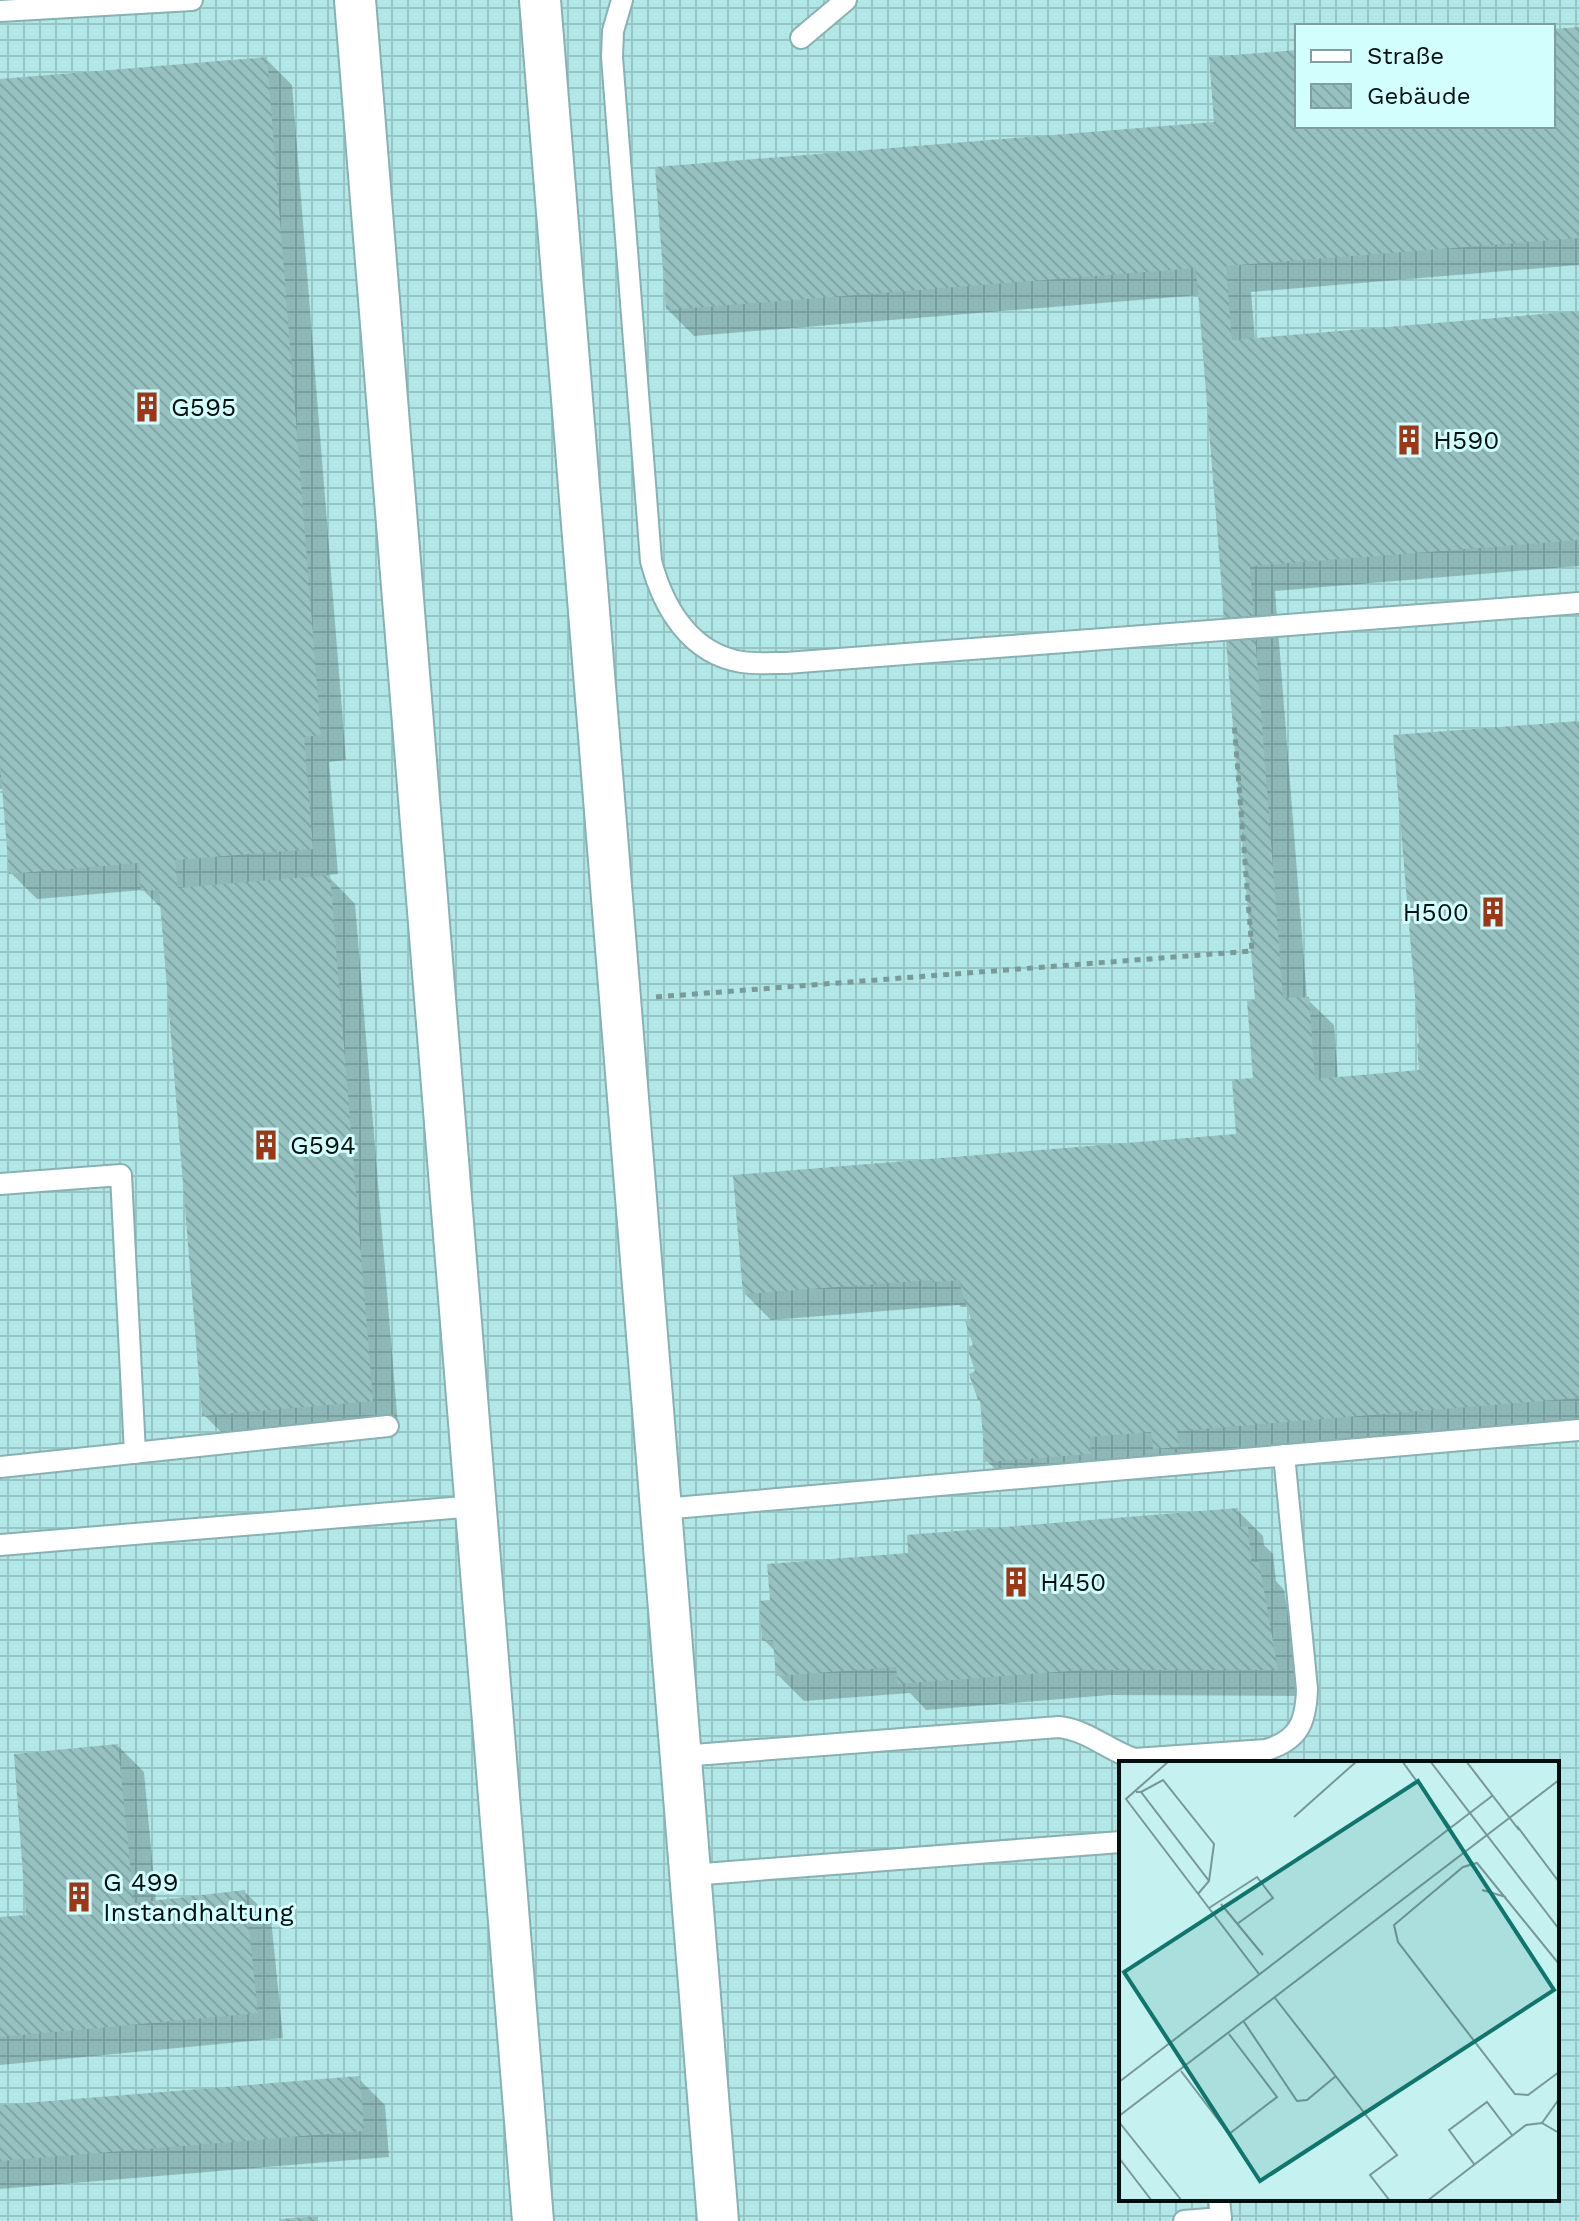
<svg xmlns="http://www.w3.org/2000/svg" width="1579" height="2221" font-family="'Work Sans',sans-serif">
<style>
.industrial{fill:url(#industrial-grid);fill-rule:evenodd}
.shadow{fill:#0003}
.building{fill:url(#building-back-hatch)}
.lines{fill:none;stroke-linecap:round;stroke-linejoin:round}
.lane-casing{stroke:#88b1b1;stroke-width:24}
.street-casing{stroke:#88b1b1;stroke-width:44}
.path{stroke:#7a9a9a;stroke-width:5;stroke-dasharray:6 6;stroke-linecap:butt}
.lane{stroke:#fff;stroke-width:20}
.street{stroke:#fff;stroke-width:40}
.labels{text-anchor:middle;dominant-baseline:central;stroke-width:6;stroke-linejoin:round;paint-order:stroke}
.poi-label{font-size:26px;fill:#020f0f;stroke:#d3fefe;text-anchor:start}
.inset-road{fill:none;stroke:#789797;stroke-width:2}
.view{fill:#0f766e;fill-opacity:0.15;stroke:#0f766e;stroke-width:4}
.inset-edge{fill:none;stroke:#020f0f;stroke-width:4}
</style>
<defs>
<pattern id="industrial-grid" width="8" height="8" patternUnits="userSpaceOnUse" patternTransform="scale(2)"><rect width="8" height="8" fill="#b2e7e7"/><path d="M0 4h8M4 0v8" fill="none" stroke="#97c5c5"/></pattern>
<pattern id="building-back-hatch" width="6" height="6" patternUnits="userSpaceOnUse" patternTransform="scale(2)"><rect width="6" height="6" fill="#97c1c1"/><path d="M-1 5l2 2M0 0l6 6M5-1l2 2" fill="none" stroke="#80a5a5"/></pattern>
</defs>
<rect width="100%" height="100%" fill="#c6f1f1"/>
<path class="industrial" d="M0,0H1579V2221H0ZM1297,26H1553V126H1297ZM1121,1763H1557V2199H1121Z"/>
<g class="shadow">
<path d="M1579,29V265L1251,292L1255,340L1579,313V566L1275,591L1307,999L1334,1025L1338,1079L1421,1072L1579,723V1425L1202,1456L1204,1472L1181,1474L1165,1458L1013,1487L987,1461L974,1320L969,1307H961L959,1305L771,1320L745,1294L1238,1136L1255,1080L1257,1002L1200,295L694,336L668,310L1216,123L1297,52V126H1553V31Z"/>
<path d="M266,59L292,85L346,760L329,762L338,874L327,875L355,904L398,1426L230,1441L204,1415L163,910L143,890L37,899L11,873L4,789H0V81Z"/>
<path d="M1237,1510L1263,1536L1264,1545L1273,1554L1276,1581L1284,1590L1303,1696L1110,1695L926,1710L910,1693L804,1701L778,1675L776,1652L764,1640L910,1554Z"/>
<path d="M118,1746L144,1772L156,1902L245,1892L271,1918L283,2038L0,2065V1919L28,1917Z"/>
<path d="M359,2079L385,2105L389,2157L0,2189V2108Z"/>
</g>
<g class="building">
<path d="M1579,27V238L1226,266L1232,340L1579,311V540L1250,566V570L1283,998L1309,997L1315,1079L1419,1070L1417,1043H1419L1393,735L1579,721V1398L1177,1431L1179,1447L1153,1449L1151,1432L1090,1437L1091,1454L985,1462L980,1400H978L969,1374L975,1371L967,1347L973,1345L965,1321L971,1319L961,1290L960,1280L933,1282V1280L743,1294L733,1175L1236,1134L1232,1080L1253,1078L1247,1001L1255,1000L1196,268L666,310L655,167L1214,122L1209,57L1297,50V126H1553V29Z"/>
<path d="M267,57L321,735L304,737L313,849L175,860L178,888L330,875L373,1401L202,1416L159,890L141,891L139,863L9,874L0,762V79Z"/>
<path d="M1238,1508L1240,1527L1248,1526L1251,1562H1259L1278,1670H1083L898,1684L896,1667L776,1676L773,1640L762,1641L759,1601L770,1600L767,1564L908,1553L907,1535Z"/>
<path d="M118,1744L134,1903L245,1890L258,2013L0,2037V1917L26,1915L14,1754Z"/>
<path d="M360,2076L364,2131L0,2161V2105Z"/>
<path d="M318,2216V2221H281V2219Z"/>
</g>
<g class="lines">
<g class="lane-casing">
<g id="lane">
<path d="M622,0L613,31L612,57L651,561C663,607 690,654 742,662C757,664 772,663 786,663L1579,603"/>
<path d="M0,11L192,0"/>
<path d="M801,38L846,0"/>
<path d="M0,1184L121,1175L135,1453"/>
<path d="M0,1467L388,1426"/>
<path d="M662,1509L1579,1430"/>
<path d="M0,1545L476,1506"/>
<path d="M681,1756L1059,1727C1087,1730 1108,1750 1134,1759L1266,1750C1299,1740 1306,1722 1307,1689L1284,1455"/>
<path d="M691,1875L1121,1842"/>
<path d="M1184,2221L1221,2218L1219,2199"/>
</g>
</g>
<g class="street-casing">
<g id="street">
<path d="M355,0L533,2221"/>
<path d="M540,0L718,2221"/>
</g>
</g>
<path class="path" d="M656,997L1252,951L1234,722"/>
<use href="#lane" class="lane"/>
<use href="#street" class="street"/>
</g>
<defs>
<g id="building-bare" transform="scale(2.4)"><path d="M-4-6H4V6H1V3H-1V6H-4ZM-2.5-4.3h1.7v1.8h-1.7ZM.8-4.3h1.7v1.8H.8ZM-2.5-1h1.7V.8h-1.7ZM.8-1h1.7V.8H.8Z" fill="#9e3716" stroke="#d3fefe" stroke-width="2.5" paint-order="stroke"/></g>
</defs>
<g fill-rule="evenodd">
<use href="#building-bare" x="147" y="407"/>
<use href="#building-bare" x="1409" y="440"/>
<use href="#building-bare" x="1493" y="912"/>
<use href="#building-bare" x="266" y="1145"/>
<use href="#building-bare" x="1016" y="1582"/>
<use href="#building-bare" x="79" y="1897"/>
</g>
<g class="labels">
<g class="poi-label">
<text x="171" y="407">G595</text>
<text x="1433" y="440">H590</text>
<text x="1469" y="912" text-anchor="end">H500</text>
<text x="290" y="1145">G594</text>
<text x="1040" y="1582">H450</text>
<text x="103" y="1882">G 499<tspan x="103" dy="30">Instandhaltung</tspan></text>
</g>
</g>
<g transform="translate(1119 1761)">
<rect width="440" height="440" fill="#c6f1f1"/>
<path class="inset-road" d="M50,0L7,38L140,213M283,0L331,66M311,0L440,168M347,0L400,69M17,31H22L90,120L79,133M22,31L44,19L95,83L90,120M175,56L238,0M398,65L440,121M363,129L387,136M102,143L144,194M90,147L138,116L154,137L118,163M440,203L358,102L344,106L275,164L279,181L396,333L409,334L440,311M156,237L278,394L251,414L271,440M125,261L178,340L188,339L217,315M62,310L110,373L158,336L110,273M0,321L373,35M0,355L440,19M0,361L63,440M423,362L440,338M0,397L33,440M355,403L330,369L368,341L393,374M308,440L407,364L423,362L440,372"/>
<path class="view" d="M299,20L435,229L141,420L5,211Z"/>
<rect width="440" height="440" class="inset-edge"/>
</g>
<rect x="1295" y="24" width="260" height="104" fill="#d3fefe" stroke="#7f9e9e" stroke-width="2"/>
<rect x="1311" y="50" width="40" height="12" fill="#ffffff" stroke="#7f9e9e" stroke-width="2"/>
<text x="1367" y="64" font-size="24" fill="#020f0f">Straße</text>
<rect x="1311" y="84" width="40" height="24" fill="url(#building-back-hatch)" stroke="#7f9e9e" stroke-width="2"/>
<text x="1367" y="104" font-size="24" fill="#020f0f">Gebäude</text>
</svg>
